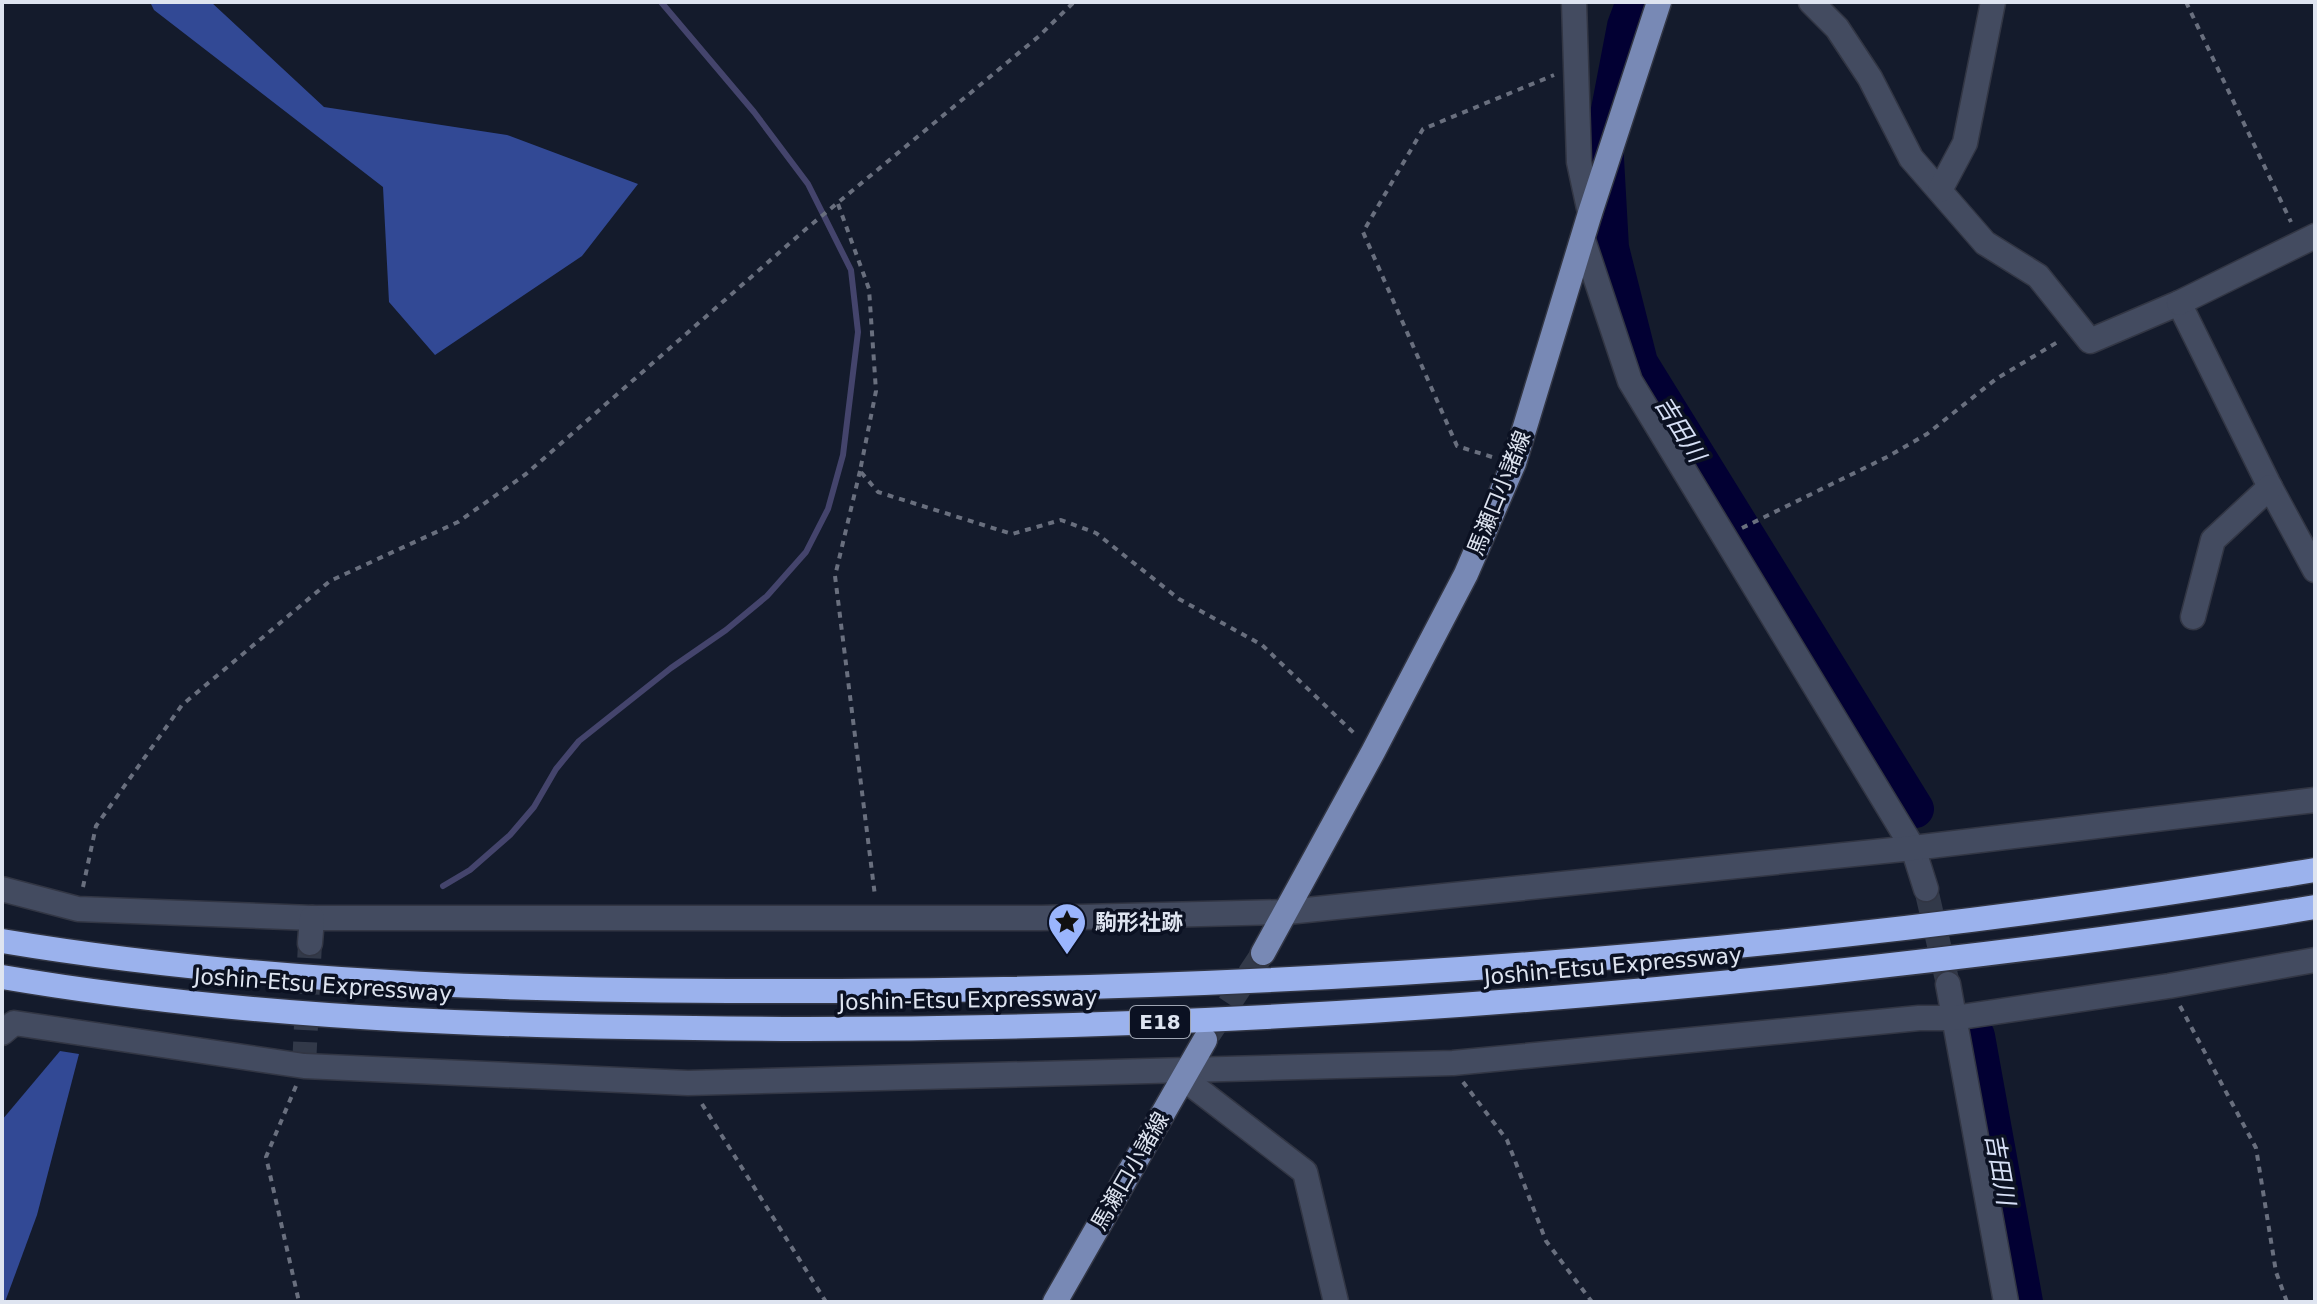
<svg xmlns="http://www.w3.org/2000/svg" width="2317" height="1304" font-family="'DejaVu Sans','Noto Sans JP',sans-serif">
<style>
.forest{fill:#324995}
.lines{fill:none;stroke-linecap:round;stroke-linejoin:round}
.stream{stroke:#44446c;stroke-width:6}
.river{stroke:#020033;stroke-width:38}
.minor-tunnel{stroke:#323949;stroke-width:24;stroke-dasharray:24 12;stroke-linecap:butt}
.major-tunnel{stroke:#323949;stroke-width:24;stroke-dasharray:24 12;stroke-linecap:butt}
.minor-casing{stroke:#323644;stroke-width:27}
.major-casing{stroke:#323644;stroke-width:27}
.highway-casing{stroke:#323644;stroke-width:27}
.path{stroke:#696f7e;stroke-width:4;stroke-dasharray:6 6;stroke-linecap:butt}
.minor{stroke:#434b60;stroke-width:24}
.major{stroke:#7889b5;stroke-width:24}
.highway{stroke:#9bb2ed;stroke-width:24}
.labels{text-anchor:middle;dominant-baseline:central;stroke-width:7;stroke-linejoin:round;paint-order:stroke}
.shield{fill:#0b1122;stroke:#9fa5b2;stroke-width:2}
.shield-label{font-size:20px;font-weight:bold;fill:#dee4f0}
.street-label{font-size:22px;fill:#dee4f0;stroke:#0b1122}
.poi-label{font-size:22px;font-weight:bold;fill:#dee4f0;stroke:#0b1122;text-anchor:start}
.water-label{font-size:24px;font-style:italic;fill:#d7e0f6;stroke:#0b1122}
</style>
<rect width="100%" height="100%" fill="#141b2c"/>
<g class="forest">
<path d="M150,2H211L324,107L507,135L638,184L582,256L435,355L389,302L383,187L154,10Z"/>
<path d="M60,1051L79,1054L37,1215L5,1302H2V1120Z"/>
</g>
<g class="lines">
<path class="stream" d="M443,886L470,870L510,835L534,807L556,769L579,741L671,668L726,630L767,596L806,552L828,509L843,455L858,332L851,270L808,184L754,112L661,2"/>
<g class="river">
<path d="M1635,2L1626,26L1604,141L1610,248L1639,363L1915,809"/>
<path d="M1976,1036L2024,1302"/>
</g>
<g class="minor-tunnel">
<path d="M1926,889L1948,984"/>
<path d="M304,1066L310,943"/>
</g>
<path class="major-tunnel" d="M1209,1034L1263,953"/>
<g class="minor-casing">
<g id="minor">
<path d="M1574,2L1579,162L1590,213"/>
<path d="M1811,2L1837,28L1870,78L1911,158L1985,243L2038,276L2090,341L2179,303L2270,487L2315,570"/>
<path d="M1940,190L1965,143L1993,2"/>
<path d="M1583,240L1630,381L1913,848L1926,889"/>
<path d="M2179,303L2315,236"/>
<path d="M2193,617L2213,540L2270,487"/>
<path d="M2,889L78,909L312,918H1041L1287,912L1913,848L2315,800"/>
<path d="M310,943L312,918"/>
<path d="M1948,984L2006,1302"/>
<path d="M2,1033L14,1023L304,1066L688,1083L1453,1063L1919,1018H1954L2169,986L2315,960"/>
<path d="M1183,1078L1305,1172L1336,1302"/>
</g>
</g>
<g class="major-casing">
<g id="major">
<path d="M1263,953L1373,752L1466,574L1514,463L1590,213L1659,2"/>
<path d="M1055,1302L1205,1040"/>
</g>
</g>
<g class="highway-casing">
<g id="highway">
<path d="M2,941C278,987 560,992 840,991C1333,989 1828,951 2315,870"/>
<path d="M2,977C266,1022 537,1028 805,1029C1143,1029 1481,1009 1818,973C1984,955 2150,935 2315,907"/>
</g>
</g>
<g class="path">
<path d="M2186,2L2291,222"/>
<path d="M838,204L869,289L876,391L860,471L878,492L1012,534L1061,520L1096,533L1179,599L1262,645L1357,736"/>
<path d="M1492,457L1457,446L1363,232L1423,129L1554,75"/>
<path d="M860,471L835,576L875,896"/>
<path d="M1742,528L1887,457L1927,434L1996,379L2061,340"/>
<path d="M83,887L96,826L182,705L330,581L458,522L526,474L806,229L1038,37L1074,2"/>
<path d="M2180,1006L2256,1148L2276,1272L2287,1302"/>
<path d="M1463,1082L1507,1140L1546,1241L1592,1302"/>
<path d="M296,1086L266,1157L299,1302"/>
<path d="M702,1104L826,1302"/>
</g>
<use href="#minor" class="minor"/>
<use href="#major" class="major"/>
<use href="#highway" class="highway"/>
</g>
<defs>
<g id="sight-pin" transform="scale(2)"><path d="M0 17L-7.5 6A9.5 9.5 0 1 1 7.5 6Z" fill="#9ab5fd" stroke="#0b1122"/><path d="M0-6L1.8-2.2L6-1.7L2.9 1.2L3.7 5.4L0 3.3L-3.7 5.4L-2.9 1.2L-6-1.7L-1.8-2.2Z" fill="#111"/></g>
</defs>
<g fill-rule="evenodd">
<use href="#sight-pin" x="1067" y="922"/>
</g>
<g class="labels">
<rect class="shield" x="1130" y="1006" width="60" height="32" rx="6"/>
<g class="shield-label">
<text x="1160" y="1022">E18</text>
</g>
<g class="street-label">
<text transform="translate(1499 493) rotate(-68)">馬瀬口小諸線</text>
<text transform="translate(1613 966) rotate(-5)">Joshin-Etsu Expressway</text>
<text transform="translate(323 985) rotate(4)">Joshin-Etsu Expressway</text>
<text transform="translate(968 1000) rotate(-1)">Joshin-Etsu Expressway</text>
<text transform="translate(1130 1171) rotate(-60)">馬瀬口小諸線</text>
</g>
<g class="poi-label">
<text x="1095" y="922">駒形社跡</text>
</g>
<g class="water-label">
<text transform="translate(1680 429) rotate(58)">吉田川</text>
<text transform="translate(2000 1169) rotate(80)">吉田川</text>
</g>
</g>
<rect width="2317" height="1304" fill="none" stroke="#dee4f0" stroke-width="8"/>
</svg>
